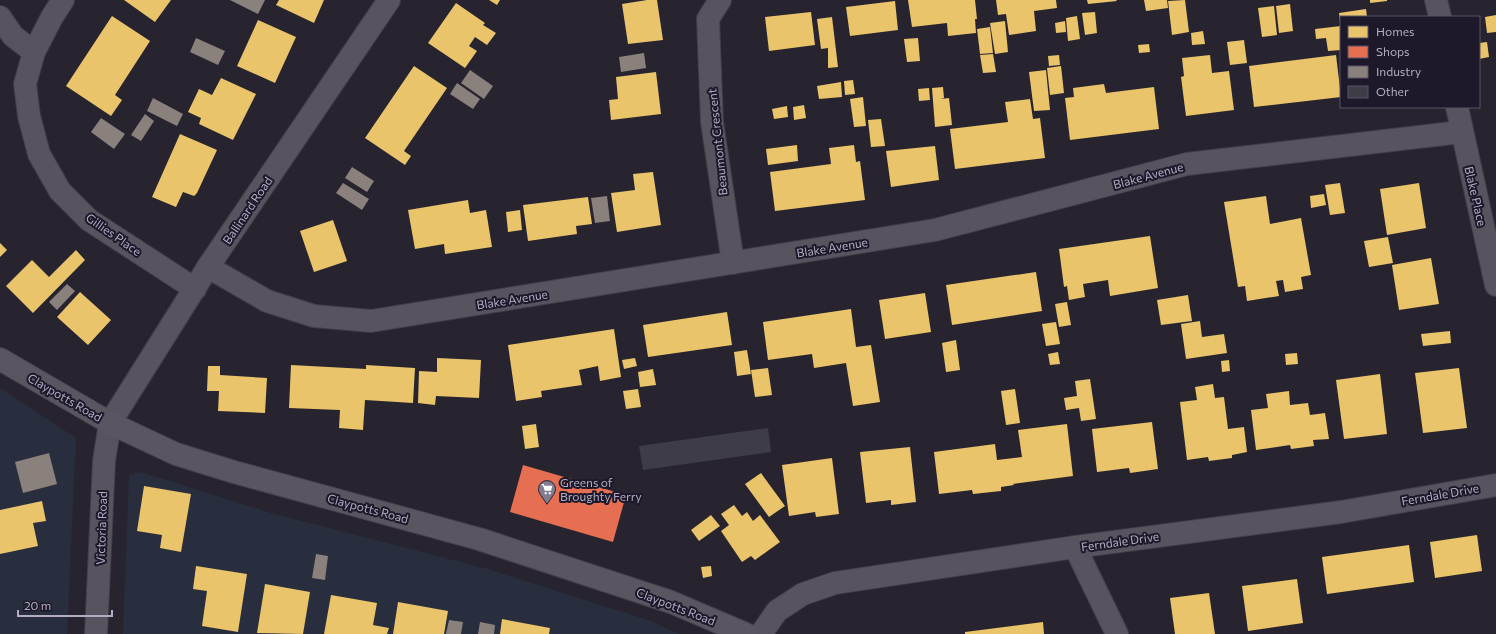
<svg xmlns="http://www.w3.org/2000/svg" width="1496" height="634" font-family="Commissioner,sans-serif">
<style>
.green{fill:#282e3d}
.homes{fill:#e9c46a}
.shops{fill:#e76f51}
.industry{fill:#8a817c}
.building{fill:#3e3c47}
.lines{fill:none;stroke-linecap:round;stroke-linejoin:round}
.minor-casing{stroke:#413e47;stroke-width:24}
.major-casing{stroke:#44414d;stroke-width:24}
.minor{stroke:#57535f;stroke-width:22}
.major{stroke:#595661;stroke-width:22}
.labels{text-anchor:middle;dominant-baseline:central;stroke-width:4;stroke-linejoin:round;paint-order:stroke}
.street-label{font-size:12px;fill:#b3acc3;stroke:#1d182a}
.poi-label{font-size:12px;fill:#b3acc3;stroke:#1d182a;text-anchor:start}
</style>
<rect width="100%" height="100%" fill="#272430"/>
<g class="green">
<path d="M0,388L76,438L67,634H0Z"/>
<path d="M141,472L271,513L488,569L651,621L679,634H123L129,475Z"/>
</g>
<g class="homes">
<path d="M124,0H171L155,22Z"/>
<path d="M279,0H324L314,23L276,5Z"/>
<path d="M489,0H500L497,5Z"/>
<path d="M647,0H657L663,40L628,44L622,4Z"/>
<path d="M908,0H975L977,19H975L976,33L948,36L947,23L912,27Z"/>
<path d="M996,0H1056L1057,8L1034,11L1036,31L1009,35L1006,14L998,15Z"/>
<path d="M1087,0H1116L1117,1L1088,4Z"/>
<path d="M1144,0H1167L1168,8L1146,11Z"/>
<path d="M1185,0L1189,32L1172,35L1168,1Z"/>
<path d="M1370,0H1387V1L1370,3Z"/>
<path d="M895,1L898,30L850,36L846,7Z"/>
<path d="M456,3L485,23L483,25L496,33L487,45L475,37L469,46L477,51L465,68L428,43Z"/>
<path d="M1290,4L1293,31L1279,33L1276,6Z"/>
<path d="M1274,6L1277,35L1262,37L1258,8Z"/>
<path d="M1366,9L1367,17H1341L1340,22L1339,13Z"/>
<path d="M811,12L815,45L769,51L765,17Z"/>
<path d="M1095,12L1097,33L1085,35L1082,13Z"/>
<path d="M1496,15V32L1487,33L1485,17Z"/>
<path d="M112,16L150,41L115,95L122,100L111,116L66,86Z"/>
<path d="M1077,16L1080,39L1068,41L1066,18Z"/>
<path d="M832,17L838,67L828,68V48L821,49L817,19Z"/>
<path d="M258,20L296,37L275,83L237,66Z"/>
<path d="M1005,21L1008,52L995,54L990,23Z"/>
<path d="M1065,21L1066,32L1056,33L1055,23Z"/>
<path d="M1341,26V50L1328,51L1326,38L1316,39L1315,29Z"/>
<path d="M990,27L993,53L980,54L977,29Z"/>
<path d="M1203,31L1205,44L1192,45L1191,33Z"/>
<path d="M918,38L920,61L907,62L904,39Z"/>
<path d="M1244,40L1247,63L1230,65L1227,42Z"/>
<path d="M1487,42L1489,57L1479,59V43Z"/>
<path d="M1149,44L1150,52L1139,53L1138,45Z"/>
<path d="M993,54L996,72L983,73L980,55Z"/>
<path d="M1059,55L1060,65L1049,66L1048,56Z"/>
<path d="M1210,55L1212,73L1229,71L1234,110L1186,116L1181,77L1184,76L1182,58Z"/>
<path d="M1336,55L1341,97L1254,107L1249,66Z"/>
<path d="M414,66L447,88L404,151L411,156L405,165L365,138Z"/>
<path d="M1061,66L1064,93L1050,95L1047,68Z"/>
<path d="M1046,70L1050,110L1034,111L1029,72Z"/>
<path d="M656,72L661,114L611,120L609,100L618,99L616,77Z"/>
<path d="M221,78L256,94L233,140L199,124L201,118L188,112L199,89L212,95Z"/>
<path d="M853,80L855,94L845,95L844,81Z"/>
<path d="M841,82L842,97L819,99L817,86Z"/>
<path d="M1104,84L1106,93L1154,87L1159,129L1070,140L1065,98L1074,97L1073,88Z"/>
<path d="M943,87L944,98L940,99L949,98L952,125L935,127L932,88Z"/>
<path d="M929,88L930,100L919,101L918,89Z"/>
<path d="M863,97L866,126L854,127L850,99Z"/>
<path d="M1030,99L1033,119L1040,118L1045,158L955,169L950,129L1008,122L1005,102Z"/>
<path d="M804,105L806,118L794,120L793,107Z"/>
<path d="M787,106L788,117L774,119L772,109Z"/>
<path d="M881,119L885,146L871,147L868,120Z"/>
<path d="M180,134L217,150L197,193L194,196L183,192L176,207L152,197Z"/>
<path d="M797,145L798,161L768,165L766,149Z"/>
<path d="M854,145L856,162L860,161L865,200L775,211L770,172L831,164L829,148Z"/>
<path d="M935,146L939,180L891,187L886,151Z"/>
<path d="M653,172L661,225L617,232L611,193L635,190L633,174Z"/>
<path d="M1340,183L1345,213L1330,215L1325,185Z"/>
<path d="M1419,183L1426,228L1387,235L1380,189Z"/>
<path d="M1324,194L1326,205L1311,208L1310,196Z"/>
<path d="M1266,196L1270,224L1301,218L1311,275L1301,277L1303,289L1285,292L1283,280L1276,281L1279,296L1247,301L1245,286L1238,287L1224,202Z"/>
<path d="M588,197L592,224L576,226L577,234L528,241L523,205Z"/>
<path d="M468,200L470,213L486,210L492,247L445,254L444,244L415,249L408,210Z"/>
<path d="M520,210L522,230L508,232L506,212Z"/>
<path d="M333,220L347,261L314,272L300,231Z"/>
<path d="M1150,236L1158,288L1110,296L1108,280L1083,284L1085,297L1069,300L1067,286L1064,287L1059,249Z"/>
<path d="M1388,237L1393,263L1369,267L1364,241Z"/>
<path d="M0,243L7,250L0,257Z"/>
<path d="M76,250L85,260L33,313L6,286L32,260L49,277Z"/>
<path d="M1431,258L1439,304L1399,310L1392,265Z"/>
<path d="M1036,272L1042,311L952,325L946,285Z"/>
<path d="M80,292L111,320L88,345L57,317Z"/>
<path d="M925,293L931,332L885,339L879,300Z"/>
<path d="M1188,295L1192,321L1161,325L1157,300Z"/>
<path d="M1067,302L1071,325L1059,327L1055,304Z"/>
<path d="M851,309L856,347L871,345L880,402L853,406L846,363L814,368L812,354L768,360L763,322Z"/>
<path d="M727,312L732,345L648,357L643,325Z"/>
<path d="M1200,321L1202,337L1224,334L1227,353L1186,359L1181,324Z"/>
<path d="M1056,322L1060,344L1046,346L1042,324Z"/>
<path d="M614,329L621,377L600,381L598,366L579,370L582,385L541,391L542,397L516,401L508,345Z"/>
<path d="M1450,331L1451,343L1423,346L1421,334Z"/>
<path d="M956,340L960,370L946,372L942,343Z"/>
<path d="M747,350L751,374L737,376L734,352Z"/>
<path d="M1058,352L1060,364L1050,365L1048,354Z"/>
<path d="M1297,353L1298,364L1286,365L1285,354Z"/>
<path d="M437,358L481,360L479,398L436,396L435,405L418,403L419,371L437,372Z"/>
<path d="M635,358L637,366L624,369L622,360Z"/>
<path d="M1229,360L1230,371L1222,372L1221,361Z"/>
<path d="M291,365L366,369V365L415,368L413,403L365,400L363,430L339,428L340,410L289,408Z"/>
<path d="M208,366H220V375L267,378L265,413L218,411L219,391H207Z"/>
<path d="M768,368L772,395L755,397L751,370Z"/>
<path d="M1459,368L1467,428L1423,433L1415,373Z"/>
<path d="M653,369L656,385L640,387L638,372Z"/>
<path d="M1380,374L1387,434L1344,439L1336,380Z"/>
<path d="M1090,379L1096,419L1081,421L1079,408L1066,410L1064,398L1077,396L1075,381Z"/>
<path d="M1213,384L1215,398L1224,397L1228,429L1244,427L1247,452L1232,455V458L1209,461L1208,457L1187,460L1180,402L1197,400L1195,387Z"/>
<path d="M638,389L641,407L626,409L623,391Z"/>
<path d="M1015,389L1020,423L1006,425L1001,391Z"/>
<path d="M1289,391L1290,405L1308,403L1310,415L1325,413L1329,439L1313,440L1314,446L1291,449L1290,445L1256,450L1251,410L1268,408L1266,394Z"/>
<path d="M1152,422L1158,469L1130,473L1129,468L1097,472L1092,429Z"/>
<path d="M536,424L539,447L525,449L522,426Z"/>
<path d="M1067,424L1073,476L1013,484L1014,485L1001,487V491L973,494L972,490L939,494L934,452L995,444L997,460L1022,457L1018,430Z"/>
<path d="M910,447L916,502L891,505V500L866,503L860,452Z"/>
<path d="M832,458L839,514L816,517L815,512L789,516L782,465Z"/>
<path d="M761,473L785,506L769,517L745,484Z"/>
<path d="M144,486L191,494L181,552L160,548L162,535L137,531Z"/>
<path d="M42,501L46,521L33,523L38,546L0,554V510Z"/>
<path d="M734,505L742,516L747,512L753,521L760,515L780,542L755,560L751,556L742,562L721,531L729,525L721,514Z"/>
<path d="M711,515L720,526L699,541L691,530Z"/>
<path d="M1477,535L1482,571L1435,578L1430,542Z"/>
<path d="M1409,545L1414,582L1327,594L1322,557Z"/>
<path d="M196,566L247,574L238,632L202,626L207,591L193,589Z"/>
<path d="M711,566L712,576L703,578L701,567Z"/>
<path d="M1297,579L1303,623L1248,631L1242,586Z"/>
<path d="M265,584L310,592L303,634L257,633Z"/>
<path d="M1209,593L1215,634H1175L1170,598Z"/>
<path d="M331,595L377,603L373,625L389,628L387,634H324Z"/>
<path d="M398,602L448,611L444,634H393Z"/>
<path d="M502,619L550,628L549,634H500Z"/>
<path d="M1043,622L1044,634H965V632Z"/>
</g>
<path class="shops" d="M523,465L626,495L613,542L510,512Z"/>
<g class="industry">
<path d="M230,0H265L258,14Z"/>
<path d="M196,38L225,51L218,65L190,52Z"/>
<path d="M644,53L646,68L621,72L619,57Z"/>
<path d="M470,70L493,86L484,99L461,83Z"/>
<path d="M457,83L480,99L473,109L450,94Z"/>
<path d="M153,98L183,114L177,126L147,111Z"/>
<path d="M145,114L154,121L141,141L131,135Z"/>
<path d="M101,118L125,134L114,149L91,132Z"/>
<path d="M352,167L374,181L367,192L345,178Z"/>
<path d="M343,183L369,199L362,210L336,193Z"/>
<path d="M607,196L610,221L595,223L591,198Z"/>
<path d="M67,284L75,291L57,310L49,302Z"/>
<path d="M49,453L57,484L23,493L15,462Z"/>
<path d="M316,554L328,556L325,580L312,578Z"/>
<path d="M449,620L463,622L461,634H446Z"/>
<path d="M480,622L495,625L494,634H478Z"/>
</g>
<path class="building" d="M768,428L771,452L643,470L639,446Z"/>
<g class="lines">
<g class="minor-casing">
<g id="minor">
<path d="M720,0L708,19L712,122L733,263"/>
<path d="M1436,0L1440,17"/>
<path d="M0,17L13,36L34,52L25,84L29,116L39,154L60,191L89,220L195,289"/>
<path d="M34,52L52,17L63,0"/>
<path d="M1457,107L1496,285"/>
<path d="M208,267L267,301L314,316L371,321L935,230L1187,164L1461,132"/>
<path d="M1075,547L1117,634"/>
<path d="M96,634L104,461L110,423L208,267L389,0"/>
<path d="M761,634L777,611L803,594L835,583L1075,547L1341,512L1496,485"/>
</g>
</g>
<g class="major-casing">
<path id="major" d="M0,359L110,423L176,454L234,472L479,539L671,602L746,634"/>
</g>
<use href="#minor" class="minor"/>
<use href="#major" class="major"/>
</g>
<defs>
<g id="supermarket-pin" transform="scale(0.9)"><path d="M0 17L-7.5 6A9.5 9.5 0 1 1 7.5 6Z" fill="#827c90" stroke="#1d182a"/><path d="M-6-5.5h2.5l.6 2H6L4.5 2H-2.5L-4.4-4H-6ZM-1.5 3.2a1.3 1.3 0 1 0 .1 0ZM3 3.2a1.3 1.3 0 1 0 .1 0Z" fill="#fff"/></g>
</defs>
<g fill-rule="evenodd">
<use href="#supermarket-pin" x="547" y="489"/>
</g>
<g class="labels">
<g class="street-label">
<text transform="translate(717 142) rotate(-96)">Beaumont Crescent</text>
<text transform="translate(1148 175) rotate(-15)">Blake Avenue</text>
<text transform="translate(1476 196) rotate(77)">Blake Place</text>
<text transform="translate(247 210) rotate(-56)">Ballinard Road</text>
<text transform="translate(114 234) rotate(35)">Gillies Place</text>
<text transform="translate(832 247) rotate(-9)">Blake Avenue</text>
<text transform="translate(512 299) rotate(-9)">Blake Avenue</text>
<text transform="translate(65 397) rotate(30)">Claypotts Road</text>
<text transform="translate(1440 494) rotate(-10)">Ferndale Drive</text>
<text transform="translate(368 508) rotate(15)">Claypotts Road</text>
<text transform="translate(101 528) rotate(-88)">Victoria Road</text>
<text transform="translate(1120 541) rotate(-8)">Ferndale Drive</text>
<text transform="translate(676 606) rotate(21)">Claypotts Road</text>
</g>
<g class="poi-label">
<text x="560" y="482">Greens of<tspan x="560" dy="14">Broughty Ferry</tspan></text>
</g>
</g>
<rect x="1340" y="16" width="140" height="92" fill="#1d182a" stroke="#595367"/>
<rect x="1348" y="26" width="20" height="12" fill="#e9c46a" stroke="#595367"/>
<text x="1376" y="36" font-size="12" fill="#b3acc3">Homes</text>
<rect x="1348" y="46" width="20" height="12" fill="#e76f51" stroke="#595367"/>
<text x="1376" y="56" font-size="12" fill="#b3acc3">Shops</text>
<rect x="1348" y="66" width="20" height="12" fill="#8a817c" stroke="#595367"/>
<text x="1376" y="76" font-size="12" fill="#b3acc3">Industry</text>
<rect x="1348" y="86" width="20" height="12" fill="#3e3c47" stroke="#595367"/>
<text x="1376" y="96" font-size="12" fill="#b3acc3">Other</text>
<path d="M18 610v6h94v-6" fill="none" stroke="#b3acc3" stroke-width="2"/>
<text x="24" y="610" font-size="12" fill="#b3acc3" stroke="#1d182a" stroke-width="3" paint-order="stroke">20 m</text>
</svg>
